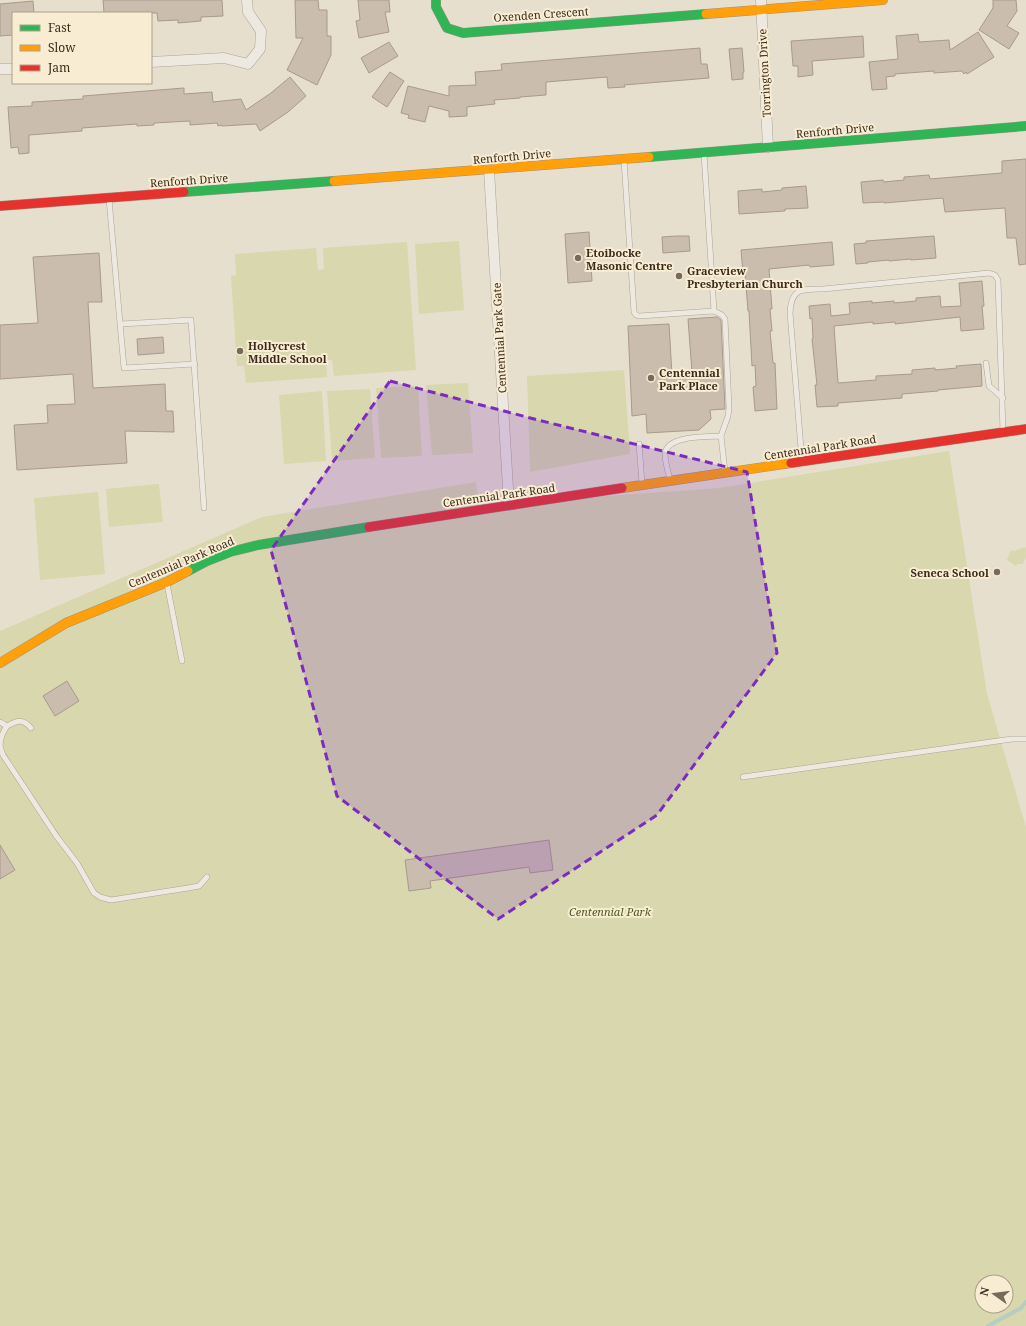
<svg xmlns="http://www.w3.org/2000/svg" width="1026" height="1326" font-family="'Noto Serif',serif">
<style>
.green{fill:#d8d7ae;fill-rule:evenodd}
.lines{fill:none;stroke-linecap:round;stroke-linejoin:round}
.stream{stroke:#b9ccc0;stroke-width:4}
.building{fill:#cbbdae;stroke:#a89a8c}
.lane-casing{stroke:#aca496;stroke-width:6}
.street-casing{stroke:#aca496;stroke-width:11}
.fast-casing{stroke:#9c9386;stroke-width:10}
.slow-casing{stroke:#9c9386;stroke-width:10}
.jam-casing{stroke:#9c9386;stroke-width:10}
.lane{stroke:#eee9e0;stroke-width:5}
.street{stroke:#eee9e0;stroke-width:10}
.fast{stroke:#30b455;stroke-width:9}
.slow{stroke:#ff9f0a;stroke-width:9}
.jam{stroke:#e5322d;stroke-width:9}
.marked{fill:#7b2cbf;fill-opacity:0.2;stroke:#7b2cbf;stroke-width:3;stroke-dasharray:8 5;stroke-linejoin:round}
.poi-dot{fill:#786a5b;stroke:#f8edd3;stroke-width:1.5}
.labels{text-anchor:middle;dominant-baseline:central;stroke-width:4;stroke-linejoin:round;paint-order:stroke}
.street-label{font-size:11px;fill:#3c2b1d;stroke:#f8edd3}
.poi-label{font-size:11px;font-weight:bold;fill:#3c2b1d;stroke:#f8edd3;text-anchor:start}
.park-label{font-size:11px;font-style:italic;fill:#4d5a22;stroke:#f8edd3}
</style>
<rect width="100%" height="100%" fill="#e7dfcd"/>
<g class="green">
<path d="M459,241L464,310L419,314L415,244Z"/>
<path d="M407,242L416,370L334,376L332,360H326L327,377L246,383L244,366H237L231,276L236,275L235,254L316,248L318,270L324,269L323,248Z"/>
<path d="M624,370L630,454L530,472L527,376Z"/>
<path d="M468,383L473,453L432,455L426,385Z"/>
<path d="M418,386L422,456L381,458L376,388Z"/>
<path d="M370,389L375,458L332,461L327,391Z"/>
<path d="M322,391L326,461L284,464L279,395Z"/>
<path d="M949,451L987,694L1026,827V1326H0V631L262,517L476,482L479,505L719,488ZM982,1282H1006V1306H982Z"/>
<path d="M159,484L163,522L109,527L106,489Z"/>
<path d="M98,492L105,574L40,580L34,498Z"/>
<path d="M1025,547L1026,548V557L1023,564H1018L1016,566L1007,560L1011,550L1014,551Z"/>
</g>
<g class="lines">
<path class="stream" d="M988,1326L1021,1308L1026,1302"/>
</g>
<g class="building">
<path d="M103,0H222L223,16L201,17V21L178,23V20L158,21L157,13H104Z"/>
<path d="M295,0H318L319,10H327V36H331V55L317,85L287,70L303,38H296Z"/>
<path d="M358,0H389L390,12H385L389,32L359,38L356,21L360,20Z"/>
<path d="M993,0H1016L1017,11L1007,26L1019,33L1009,49L979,30L993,8Z"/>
<path d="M33,1L34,13H13V35L0,36V4Z"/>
<path d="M978,32L994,57L967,74L966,72L964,74L962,71L934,73V71L895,74V76L886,77L887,89L872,90L869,62L898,59L896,36L918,34L919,42L949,40L950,50Z"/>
<path d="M863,36L864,57L812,61L813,75L798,77V66H793L791,41Z"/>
<path d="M389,42L398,56L369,73L361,58Z"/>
<path d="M700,48L701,64H707L709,78L624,85L625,87L608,88L607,77L546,82V95L520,97V98L494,100L495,104L467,107V116L449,117V111L429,106L425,122L408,118L409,115L401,113L408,86L449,96V86L476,85L475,72L502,70L501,64Z"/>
<path d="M742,48L744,72H743V79L732,80L729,49Z"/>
<path d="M390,72L404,81L387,107L372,97Z"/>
<path d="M290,77L306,96L288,112L260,131L256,124L222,126V125L218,126L217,123L190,125V121L154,123V125L137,126V124L82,128V131L29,135V153L19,154L18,147L11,148L8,107L32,106V102L83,99V96L184,88V94L212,92L213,102L241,99L246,110L271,93Z"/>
<path d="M1026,159V264L1019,265L1016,238H1007L1005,208L945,212L943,198L884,203V202L863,203L861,182L883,180L884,182L904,180V177L929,175L930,179L1002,173V161Z"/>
<path d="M806,186L808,208L785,209V211L739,214L738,191L762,189V192L782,190V188Z"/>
<path d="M589,232L592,281L568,283L565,234Z"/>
<path d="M676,236H689L690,251L663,253L662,237Z"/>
<path d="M934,236L936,258L911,260V259L889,261V260L868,262V263L856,264L854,244L866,243V241Z"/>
<path d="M832,242L834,265L810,267L809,265L769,269L772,309H770L772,331H770L773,363H775L777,409L755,411L753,387L756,386L755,365L752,366L749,311H748L745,273H743L741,250Z"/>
<path d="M99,253L102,302H88L93,388L165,384L166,411H173L174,432L125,431L127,463L17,470L14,425L48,423L47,405L75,404L73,374L0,379V325L38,323L33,257Z"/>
<path d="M982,281L984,306H982L984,329L961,331L960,317L895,324V322L873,324V322L834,326L838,383L876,380V376L912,374V370L935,368V370L957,368L956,366L981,364L982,386L938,390V391L902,394V398L838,403V406L817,407L815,385H817L812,339H813L812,318L810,319L809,306L830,304L831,316L850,314L849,303L872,301V303L894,301V303L916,301V298L940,296L941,307L961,306L959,283Z"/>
<path d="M717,317L721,320L725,409L710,410L711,419L699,430L647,433L646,414L632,416L628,326L669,324L672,375L692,372L688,319Z"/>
<path d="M163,337L164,353L138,355L137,339Z"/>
<path d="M67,681L79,701L55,716L43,696Z"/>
<path d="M549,840L553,870L530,873L529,867L430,881L431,888L409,891L405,860Z"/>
<path d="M0,845L15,870L0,879Z"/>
</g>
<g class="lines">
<g class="lane-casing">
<g id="lane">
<path d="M704,154L714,311"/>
<path d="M624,160L634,312L636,315L639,316L714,311L722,315L725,319L729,408L728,416L721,436"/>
<path d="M109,199L124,368L195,364"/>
<path d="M121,324L191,320L204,508"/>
<path d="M986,363L989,386L1003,398"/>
<path d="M639,444L642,483"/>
<path d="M802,461L790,313C791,288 802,289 823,289L989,273L995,275L998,280L1003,431"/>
<path d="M670,479C668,472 665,462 665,454C667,435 707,437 721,436L725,472"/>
<path d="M167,584L182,661"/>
<path d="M0,722L7,726C17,721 22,718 31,728"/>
<path d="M0,747L3,755L57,837L77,863L94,893L100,897L111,900L188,888L199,886L207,877"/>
<path d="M0,747C0,739 2,733 7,726"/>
<path d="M743,777L1012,739H1026"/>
</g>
</g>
<g class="street-casing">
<g id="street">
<path d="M761,0L768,147"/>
<path d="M151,62L224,58L248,64L260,49L261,31L248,12L247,0"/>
<path d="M0,69H13"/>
<path d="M489,170L509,505"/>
</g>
</g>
<g class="fast-casing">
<g id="fast">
<path d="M436,0V7L447,28L463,33L706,14"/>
<path d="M649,157L1026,126"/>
<path d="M184,192L334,181"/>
<path d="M188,571L207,561L230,552L258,545L369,527"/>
</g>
</g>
<g class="slow-casing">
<g id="slow">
<path d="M706,14L883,0"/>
<path d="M334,181L649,157"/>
<path d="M622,488L791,463"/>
<path d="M0,663L66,623L167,582L188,571"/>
</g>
</g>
<g class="jam-casing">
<g id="jam">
<path d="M0,206L184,192"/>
<path d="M791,463L1026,429"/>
<path d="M369,527L622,488"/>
</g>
</g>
<use href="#lane" class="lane"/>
<use href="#street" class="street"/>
<use href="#fast" class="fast"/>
<use href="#slow" class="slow"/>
<use href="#jam" class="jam"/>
</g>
<path class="marked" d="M390,381L538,420L747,472L777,653L657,815L498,919L337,796L271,550Z"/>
<g class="poi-dot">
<circle cx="578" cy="258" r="4"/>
<circle cx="679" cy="276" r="4"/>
<circle cx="240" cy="351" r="4"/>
<circle cx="651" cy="378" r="4"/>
<circle cx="997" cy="572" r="4"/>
</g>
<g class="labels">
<g class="street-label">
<text transform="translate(541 14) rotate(-4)">Oxenden Crescent</text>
<text transform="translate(764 73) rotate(-93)">Torrington Drive</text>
<text transform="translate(835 130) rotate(-5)">Renforth Drive</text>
<text transform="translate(512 156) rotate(-5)">Renforth Drive</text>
<text transform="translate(189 180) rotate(-4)">Renforth Drive</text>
<text transform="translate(499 338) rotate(-93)">Centennial Park Gate</text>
<text transform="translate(820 447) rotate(-9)">Centennial Park Road</text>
<text transform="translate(499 495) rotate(-8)">Centennial Park Road</text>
<text transform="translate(181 562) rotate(-23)">Centennial Park Road</text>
</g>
<g class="poi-label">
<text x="586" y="252">Etoibocke<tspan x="586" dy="13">Masonic Centre</tspan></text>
<text x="687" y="270">Graceview<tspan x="687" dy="13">Presbyterian Church</tspan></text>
<text x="248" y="345">Hollycrest<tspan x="248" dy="13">Middle School</tspan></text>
<text x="659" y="372">Centennial<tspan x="659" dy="13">Park Place</tspan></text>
<text x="989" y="572" text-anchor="end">Seneca School</text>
</g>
<g class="park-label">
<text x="610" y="911">Centennial Park</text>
</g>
</g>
<rect x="12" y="12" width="140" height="72" fill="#f8edd3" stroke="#ad9f8a"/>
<rect x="20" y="25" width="20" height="6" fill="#30b455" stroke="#ad9f8a"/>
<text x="48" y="32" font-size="12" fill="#3c2b1d">Fast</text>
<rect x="20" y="45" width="20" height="6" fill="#ff9f0a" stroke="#ad9f8a"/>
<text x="48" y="52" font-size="12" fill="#3c2b1d">Slow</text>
<rect x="20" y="65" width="20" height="6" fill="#e5322d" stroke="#ad9f8a"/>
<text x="48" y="72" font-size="12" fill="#3c2b1d">Jam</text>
<g transform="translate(994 1294) rotate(284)"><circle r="19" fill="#f8edd3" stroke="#ad9f8a"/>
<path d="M0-3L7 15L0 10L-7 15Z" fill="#786a5b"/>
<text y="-6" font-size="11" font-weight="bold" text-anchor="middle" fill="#3c2b1d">N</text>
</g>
</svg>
